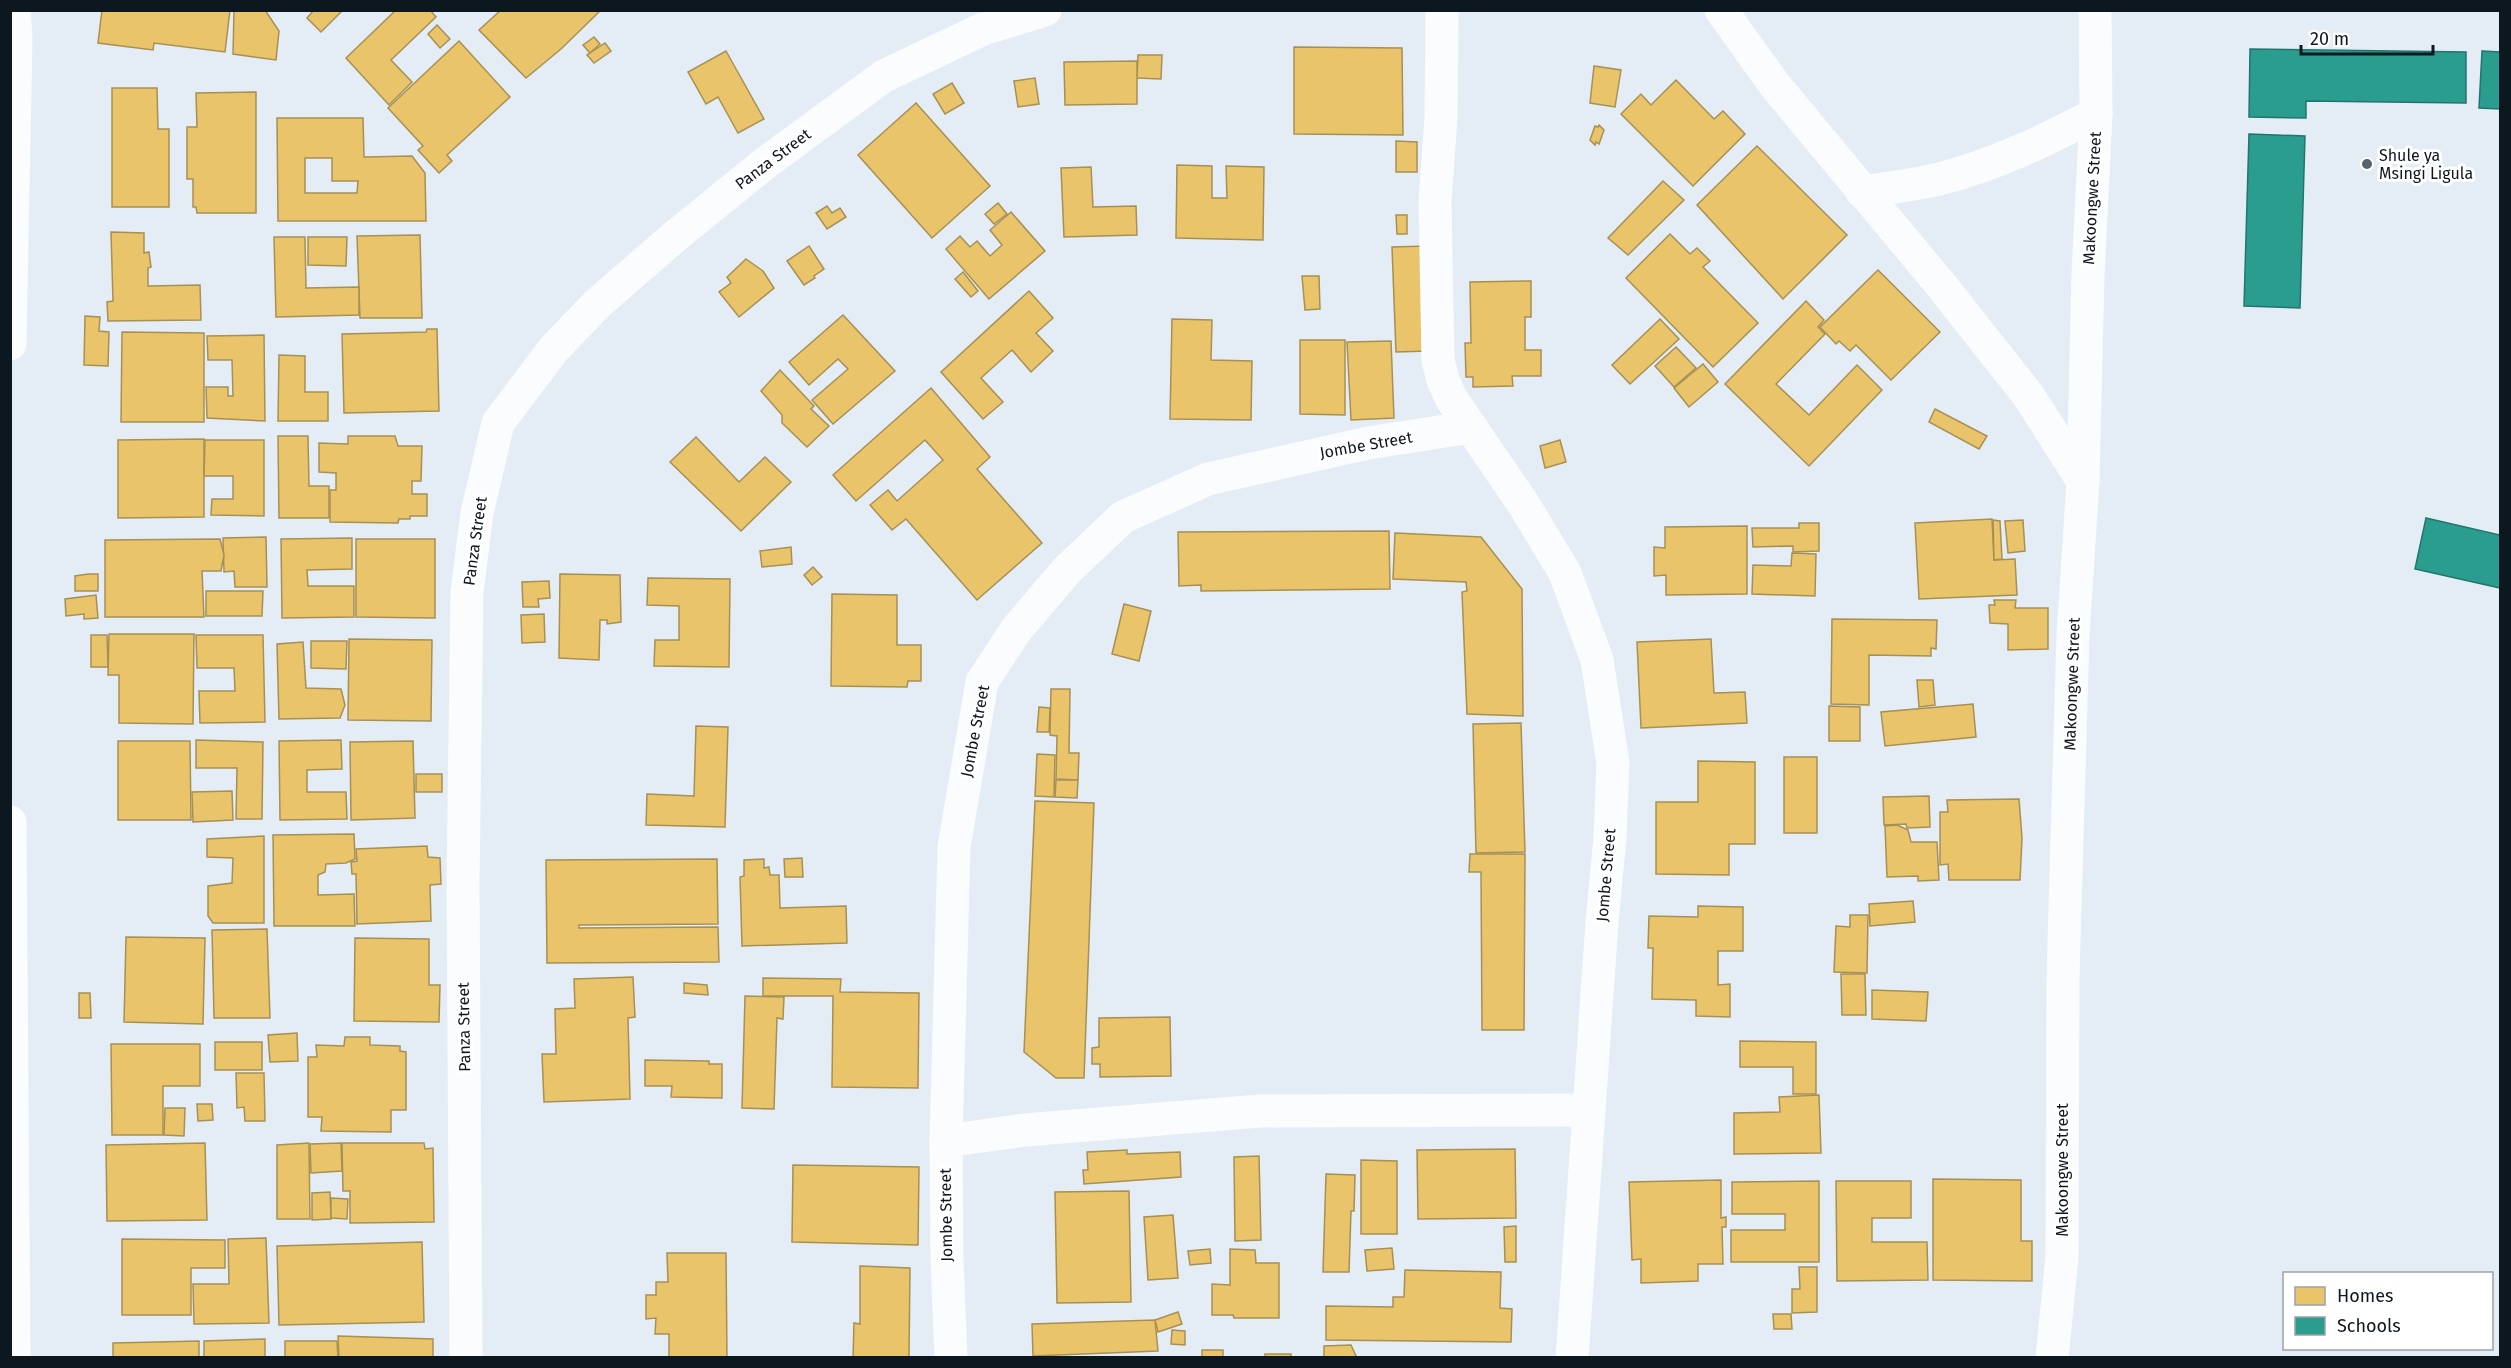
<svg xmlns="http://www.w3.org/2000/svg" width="2511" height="1368" font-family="'Fira Sans',sans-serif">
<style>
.homes{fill:#e9c46a;stroke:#a79054;stroke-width:1.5;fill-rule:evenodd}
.schools{fill:#2a9d8f;stroke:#21756e;stroke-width:1.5}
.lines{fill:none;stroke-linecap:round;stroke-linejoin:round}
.minor{stroke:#fbfcfe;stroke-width:33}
.poi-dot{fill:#58626b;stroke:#fff;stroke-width:2}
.labels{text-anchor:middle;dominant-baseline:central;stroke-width:6;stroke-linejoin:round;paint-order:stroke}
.poi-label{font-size:16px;fill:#0d1720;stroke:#fff;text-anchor:start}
.street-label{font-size:16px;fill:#0d1720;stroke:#fff}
</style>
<rect width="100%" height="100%" fill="#e4edf6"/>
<g class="homes">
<path d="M102,10H230L225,52L154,43L153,50L98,43Z"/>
<path d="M234,10H265L279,31L276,60L233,54Z"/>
<path d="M314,10H343L321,32L307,18Z"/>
<path d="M396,10H430L436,17L391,60L412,82L389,105L346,58Z"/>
<path d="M501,10H600V11L561,49L526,78L479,30Z"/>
<path d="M437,25L450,39L440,48L428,34Z"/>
<path d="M594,37L600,44L590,53L583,45Z"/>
<path d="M459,41L510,97L447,155L452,161L439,173L418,150L423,146L388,108Z"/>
<path d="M605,43L611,51L594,63L587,55Z"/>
<path d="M1294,47L1402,48L1403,135L1294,134Z"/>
<path d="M726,51L764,119L738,133L718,97L706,104L688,72Z"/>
<path d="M1138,55H1162L1161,79L1137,78Z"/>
<path d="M1137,61V104L1065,105L1064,62Z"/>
<path d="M1594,66L1621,70L1615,107L1590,103Z"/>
<path d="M1035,78L1039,104L1018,107L1014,81Z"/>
<path d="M1676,80L1714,119L1723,111L1745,134L1693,186L1621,114L1641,94L1651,105Z"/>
<path d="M952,83L964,103L945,114L933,94Z"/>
<path d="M112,88H157L158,129H169V207H112Z"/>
<path d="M256,92V213H197L196,207H193V179H187V127H197L196,93Z"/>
<path d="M916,103L990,186L932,238L858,155Z"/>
<path d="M277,118H363L364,157L412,156L425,173L426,221H278ZM305,158H332V181H358L357,193H305Z"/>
<path d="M1599,125L1604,130L1599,144L1596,142L1595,145L1590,140L1595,126L1598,127Z"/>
<path d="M1396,141L1417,142V172H1396Z"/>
<path d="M1757,146L1847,235L1783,299L1697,205Z"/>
<path d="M1177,165L1212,166V198H1227L1226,166L1264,167L1263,240L1176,238Z"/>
<path d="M1091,167L1093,207L1136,206L1137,235L1064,237L1061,168Z"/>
<path d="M1663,181L1684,200L1628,255L1608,238Z"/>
<path d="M998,203L1007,214L994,224L985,214Z"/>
<path d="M827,206L832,213L840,208L846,217L827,229L816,213Z"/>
<path d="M1011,212L1045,251L989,299L946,249L960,236L970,247L977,241L990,256L1002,245L990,230Z"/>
<path d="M1396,215H1407V234H1397Z"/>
<path d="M111,232L144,233V253L149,252L151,267L148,268V286L200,285L201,320L108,321L107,302L113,301Z"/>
<path d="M1670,234L1690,254L1697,248L1710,261L1703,267L1758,323L1713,367L1626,278Z"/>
<path d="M420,235L422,318H360L357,236Z"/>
<path d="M274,237H305L306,288L359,287V315L276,317Z"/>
<path d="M308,237H347L346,266L308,265Z"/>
<path d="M809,246L824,269L814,276L815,278L804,285L787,261Z"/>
<path d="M1427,246L1428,351L1396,352L1392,247Z"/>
<path d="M746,259L763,271L774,288L739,317L719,292L731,283L727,277Z"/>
<path d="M1878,270L1940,332L1891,380L1856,345L1850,351L1839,341L1836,344L1820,327Z"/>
<path d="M963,272L978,291L971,297L955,279Z"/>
<path d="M1302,276H1319L1320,309L1305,310Z"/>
<path d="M1531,281V317H1525V350H1541V376H1512L1513,386L1473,387V377H1466L1465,343H1471L1470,282Z"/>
<path d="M1029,291L1053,318L1036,333L1053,351L1031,372L1012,350L981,378L1003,402L983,419L941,372Z"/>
<path d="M1806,301L1824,320L1818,327L1825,334L1776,384L1809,415L1857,365L1882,390L1809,466L1725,384Z"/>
<path d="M843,315L895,371L833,424L812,400L848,369L838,359L809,385L789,362Z"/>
<path d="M85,316L100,317L99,331L109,332L108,366L84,365Z"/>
<path d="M1172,319L1212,320L1211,360L1252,361L1251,420L1170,419Z"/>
<path d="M1660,319L1679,339L1630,384L1612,365Z"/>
<path d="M427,329H437L439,411L344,413L342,334L426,332Z"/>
<path d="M122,332L204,333V422H121Z"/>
<path d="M264,335L265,421L207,418L206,387H228V396H233L232,360H208L207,336Z"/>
<path d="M1300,340H1345V415L1300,414Z"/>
<path d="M1391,341L1394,418L1351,420L1347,342Z"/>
<path d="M1676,347L1696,368L1674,387L1655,366Z"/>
<path d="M279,355L305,356V392H328V421H278Z"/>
<path d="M1703,364L1718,382L1689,407L1674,388Z"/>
<path d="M780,370L814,406L811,409L829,426L807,447L782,423V415L761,391Z"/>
<path d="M931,388L990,457L977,469L1042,543L977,600L906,519L892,530L870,505L888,490L897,501L943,460L925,440L856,501L833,475Z"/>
<path d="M1935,409L1987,436L1979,449L1929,422Z"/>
<path d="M278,436H308L309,486H329V518H279Z"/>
<path d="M348,436H395L398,446H422L421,481H412V494H427V516H410V519H399L398,523L330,522V490H336V473L319,472V443L348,444Z"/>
<path d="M696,437L739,482L765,457L791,482L741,531L670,462Z"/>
<path d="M204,439V517L118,518V440Z"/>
<path d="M205,440H264V516L211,515L212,499H233V476H204Z"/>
<path d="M1560,440L1566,462L1545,468L1540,446Z"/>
<path d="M1992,519L1994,560L2015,559L2017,595L1919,599L1915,523Z"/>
<path d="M1993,520L2000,521L2002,559L1994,560Z"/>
<path d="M2023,520L2025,551L2008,553L2005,521Z"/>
<path d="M1799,523H1819V551L1793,552V546L1753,547L1752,528H1799Z"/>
<path d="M1747,526V594L1666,595V575L1654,576V547L1665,548V527Z"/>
<path d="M1389,531L1390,589L1201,591V585L1179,586L1178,532Z"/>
<path d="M1395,533L1481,537L1522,589L1523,716L1467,714L1462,592L1467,591L1466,582L1393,579Z"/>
<path d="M266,537L267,587H235L234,571L224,572L223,538Z"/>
<path d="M352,538V569L307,570L308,586H354V617L282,618L281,539Z"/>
<path d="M220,539L224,555L221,571H202L204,617H105V540Z"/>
<path d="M356,539H435V618L356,617Z"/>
<path d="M791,547L792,564L762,567L760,551Z"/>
<path d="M1792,553L1816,554L1815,596L1752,594L1753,565L1791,566Z"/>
<path d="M813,567L822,577L812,585L804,575Z"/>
<path d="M88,574H98V591H75V576Z"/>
<path d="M560,574L620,575L621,622L607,624V620H600L599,660L559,658Z"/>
<path d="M648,578L730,579L729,667L654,666L655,640H679V606L647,605Z"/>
<path d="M549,581L550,598L538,599L539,607H523L522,582Z"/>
<path d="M206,591H263L262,616H206Z"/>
<path d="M832,594L897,595V645H921V681H908L907,687L831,686Z"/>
<path d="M96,595L98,618L84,619V614L66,616L65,599Z"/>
<path d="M1994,600H2016L2015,608H2048V649L2008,650V624L1990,623L1989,605H1995Z"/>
<path d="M1124,604L1151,611L1139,661L1112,654Z"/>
<path d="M544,614L545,642L522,643L521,615Z"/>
<path d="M1832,619L1937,620L1936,649L1931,648V656L1869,655V705L1831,704Z"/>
<path d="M109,634H194L193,724L119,723V675H108Z"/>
<path d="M91,635H107L108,667H91Z"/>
<path d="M196,635H263L265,722L200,723L199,691H235L234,668H197Z"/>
<path d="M349,639L432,640L431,721L348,720Z"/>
<path d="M1711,639L1714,693L1745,692L1747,723L1641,728L1637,642Z"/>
<path d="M311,641H347L346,669L311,668Z"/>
<path d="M303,642L306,688L341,689L345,705L340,718L279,719L277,644Z"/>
<path d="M1917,680H1933L1935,705L1919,707Z"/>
<path d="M1051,689H1070L1069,753H1079L1078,780L1056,779L1057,736L1050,735Z"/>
<path d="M1973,704L1976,737L1885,746L1881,712Z"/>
<path d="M1829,706L1860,707V741H1829Z"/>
<path d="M1039,707L1050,708L1049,732H1037Z"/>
<path d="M1521,723L1525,852L1476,853L1473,724Z"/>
<path d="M696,726L728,727L725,827L646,825L647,794L694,796Z"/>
<path d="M196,740L263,742L262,819H236L237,768H196Z"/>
<path d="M341,740L342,769L307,770V792H346L347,819L280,820L279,741Z"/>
<path d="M118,741H190L191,820H118Z"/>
<path d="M413,741L415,818L351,820L350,742Z"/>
<path d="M1037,754L1055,755L1054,797L1035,796Z"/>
<rect x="1784" y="757" width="33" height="76"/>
<path d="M1698,761L1755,762V844H1729V875L1656,874V802H1698Z"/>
<rect x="416" y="774" width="26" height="18"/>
<path d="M1056,780H1078L1077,798L1055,797Z"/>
<path d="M232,791L233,820L193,822L192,792Z"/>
<path d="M1929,796L1930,827L1907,828L1906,824L1884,825L1883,797Z"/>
<path d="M2019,799L2022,838L2020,880H1949L1948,864L1940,865V812H1948L1947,800Z"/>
<path d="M1035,801L1094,803L1084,1078H1056L1024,1052Z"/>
<path d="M1897,825L1908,830L1911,842H1937L1939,880L1918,881V876L1887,877L1885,826Z"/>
<path d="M354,834L355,859L346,863L326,864L325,872L318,875V895L354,894L355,926H274L273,835Z"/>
<path d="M264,836V923H213L208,916V886L232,883L233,858L207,857V839Z"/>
<path d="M427,846L428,857L440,858L441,884L430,885L431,921L357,924L356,874H352L351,862L357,861L356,849Z"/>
<path d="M1470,854H1525L1524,1030H1482L1481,872H1469Z"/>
<path d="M802,858L803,877H785L784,859Z"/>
<path d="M717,859L718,924L579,925V928L718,927L719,962L547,963L546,860Z"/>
<path d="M764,859V868L769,867L770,875H779L780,908L846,906L847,943L742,946L740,877L744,876V860Z"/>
<path d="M1913,901L1915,922L1870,926L1869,904Z"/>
<path d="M1698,906L1743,907V951H1718V985L1730,984V1017L1696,1016V1000L1652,999L1653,948H1648L1649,916L1698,917Z"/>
<path d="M1850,915H1868L1867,973L1834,972L1836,926L1850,927Z"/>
<path d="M267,929L270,1018H214L212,930Z"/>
<path d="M126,937L205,938L203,1024L124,1022Z"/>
<path d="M355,938L429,939V985H440L439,1022L354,1021Z"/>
<path d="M1841,974H1865L1866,1015H1842Z"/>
<path d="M633,977L635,1017L628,1018L630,1099L544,1102L542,1054H556L555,1009L575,1008L574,979Z"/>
<path d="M763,978L841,979L840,992L919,993L918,1088L832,1087L833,996H763Z"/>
<path d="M684,983L707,985L708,995L684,993Z"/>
<path d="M1872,990L1928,992L1926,1021L1872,1019Z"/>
<path d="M79,993H90L91,1018H79Z"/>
<path d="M745,996L784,997L783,1019L777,1018L774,1109L742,1108Z"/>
<path d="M1170,1017L1171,1076L1100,1077V1064H1092V1048L1099,1047V1018Z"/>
<path d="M297,1033L298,1061L270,1062L268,1035Z"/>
<path d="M345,1037H370V1045L400,1046V1051L406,1052V1110H391V1132L321,1131L322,1117H308V1057H317L316,1045L344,1046Z"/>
<path d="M1740,1041L1816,1042V1094H1793V1067H1740Z"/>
<rect x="215" y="1042" width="47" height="28"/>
<path d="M111,1044H200V1086H163V1135H112Z"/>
<path d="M645,1060L709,1061V1064H722V1098L671,1097L672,1086H645Z"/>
<path d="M236,1073H264L265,1121H245L244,1107L237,1108Z"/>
<path d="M1819,1095L1821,1153L1734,1154V1113L1780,1112L1779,1097Z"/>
<path d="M197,1104H212L213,1120L198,1121Z"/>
<path d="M165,1108H185L184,1136L164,1135Z"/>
<path d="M205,1143L207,1220L107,1221L106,1145Z"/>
<path d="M309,1143L310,1219H277V1145Z"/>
<path d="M341,1143L342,1171L311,1173L310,1144Z"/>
<path d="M342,1143H424L425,1149L433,1148L434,1222L350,1223V1191H343Z"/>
<path d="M1515,1149L1516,1218L1418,1219L1417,1150Z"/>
<path d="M1127,1150V1154L1180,1152L1181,1177L1084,1184L1083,1170H1088L1087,1152Z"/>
<path d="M1259,1156L1261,1240L1235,1241L1234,1157Z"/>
<path d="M1361,1160L1397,1161V1234H1361Z"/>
<path d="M793,1165L919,1167L918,1245L792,1242Z"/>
<path d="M1326,1174L1355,1175L1354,1211H1351L1349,1272H1323Z"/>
<path d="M1933,1179L2021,1180V1241H2032V1281L1933,1280Z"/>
<path d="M1721,1180V1218L1726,1217V1227H1722L1723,1264H1698V1281L1641,1283V1259L1632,1260L1629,1182Z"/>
<path d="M1819,1181V1262H1731V1230H1785V1214H1732V1182Z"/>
<path d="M1836,1181H1911V1218H1872V1242H1927L1928,1280L1837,1281Z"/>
<path d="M1129,1191L1131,1302L1057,1303L1055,1192Z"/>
<path d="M330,1192L331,1219L312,1220V1193Z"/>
<path d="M331,1198L348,1199L347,1219L331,1218Z"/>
<path d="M1173,1215L1178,1278L1148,1280L1144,1217Z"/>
<path d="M1516,1226V1262H1505L1504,1227Z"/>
<path d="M266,1238L269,1323L194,1324L193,1284H229L228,1239Z"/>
<path d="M122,1239L225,1240V1268H191V1315H122Z"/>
<path d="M422,1242L424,1322L279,1325L277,1246Z"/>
<path d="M1392,1248L1394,1269L1367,1271L1365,1250Z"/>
<path d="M1210,1249L1211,1263L1190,1265L1188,1251Z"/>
<path d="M1230,1249L1255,1250L1256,1263H1279V1318H1234L1233,1315H1212V1284L1230,1285Z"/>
<path d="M667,1253H726L727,1358H669V1334H655L656,1318L646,1319V1295H656V1282H668Z"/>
<path d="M860,1266L910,1268L909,1358H853L854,1323L860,1324Z"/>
<path d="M1799,1267H1817V1312L1792,1313V1289H1800Z"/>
<path d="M1405,1270L1501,1272L1500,1308L1512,1309L1511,1342L1326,1340V1306L1393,1307V1297H1404Z"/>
<path d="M1178,1312L1182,1324L1158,1332L1155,1320Z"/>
<path d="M1773,1314H1791L1792,1329H1774Z"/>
<path d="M1155,1320L1158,1351L1033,1356L1032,1324Z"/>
<path d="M1172,1330L1185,1331V1345L1171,1344Z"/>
<path d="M338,1336L433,1339V1358H339Z"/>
<path d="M265,1339V1358H204V1341Z"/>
<path d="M199,1341V1358H113V1343Z"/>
<path d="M285,1341H337L338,1358H285Z"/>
<path d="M1351,1345L1357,1358H1324V1346Z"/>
<rect x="1202" y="1350" width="21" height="8"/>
<rect x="1265" y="1354" width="26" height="4"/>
</g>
<g class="schools">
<path d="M2250,49L2466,52V103L2306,101V118L2249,117Z"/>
<path d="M2482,51L2500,52V109L2479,108Z"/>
<path d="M2249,134L2305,136L2300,308L2244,306Z"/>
<path d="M2426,518L2500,535V588L2415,569Z"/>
</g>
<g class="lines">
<g class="minor">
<path d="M1442,10L1441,117L1435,201L1438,360L1443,380L1451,398L1524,505L1565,573L1597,660L1613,763L1610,837L1602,922L1572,1358"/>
<path d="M1721,10L1774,84L1941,285L2028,395L2083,481"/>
<path d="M1862,192C1888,188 1914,185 1939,179C1995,165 2046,140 2096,114"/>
<path d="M10,344L16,38L14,10"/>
<path d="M10,822L14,1358"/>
<path d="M946,1141L1025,1130L1260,1111L1589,1110"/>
<path d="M466,1358L463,884L467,592L477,513L498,423L553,350L597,304L673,238L764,164L884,76L983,29L1045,10"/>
<path d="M951,1358L947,1259L946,1141L954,847L982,682L1016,630L1067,570L1123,517L1208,479L1368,443L1471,427"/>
<path d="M2052,1358L2062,1257L2063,976L2073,635L2083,481L2088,274L2096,114L2095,10"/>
</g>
</g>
<circle class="poi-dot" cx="2367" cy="164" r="6"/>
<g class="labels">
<g class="poi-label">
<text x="2379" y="155">Shule ya<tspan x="2379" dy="18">Msingi Ligula</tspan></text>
</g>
<g class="street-label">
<text transform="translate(773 159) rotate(-37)">Panza Street</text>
<text transform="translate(2092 198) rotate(-87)">Makoongwe Street</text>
<text transform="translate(1366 445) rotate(-10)">Jombe Street</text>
<text transform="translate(475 541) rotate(-82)">Panza Street</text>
<text transform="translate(2072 684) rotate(-88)">Makoongwe Street</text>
<text transform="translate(975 731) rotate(-79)">Jombe Street</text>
<text transform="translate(1606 875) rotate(-85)">Jombe Street</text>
<text transform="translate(464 1027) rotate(-91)">Panza Street</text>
<text transform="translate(2062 1170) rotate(-90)">Makoongwe Street</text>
<text transform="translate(946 1215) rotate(-91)">Jombe Street</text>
</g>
</g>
<rect width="2511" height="1368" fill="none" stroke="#0d1720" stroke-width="24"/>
<rect x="2283" y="1272" width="210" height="78" fill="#ffffff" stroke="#9ea2a6" stroke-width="1.5"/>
<rect x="2295" y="1287" width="30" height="18" fill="#e9c46a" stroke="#9ea2a6" stroke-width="1.5"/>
<text x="2337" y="1302" font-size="18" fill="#0d1720">Homes</text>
<rect x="2295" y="1317" width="30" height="18" fill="#2a9d8f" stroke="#9ea2a6" stroke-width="1.5"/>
<text x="2337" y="1332" font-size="18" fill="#0d1720">Schools</text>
<path d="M2301 45v9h132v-9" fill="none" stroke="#0d1720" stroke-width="3"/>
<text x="2310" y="45" font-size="18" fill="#0d1720" stroke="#ffffff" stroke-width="4.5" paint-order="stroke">20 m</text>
</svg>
